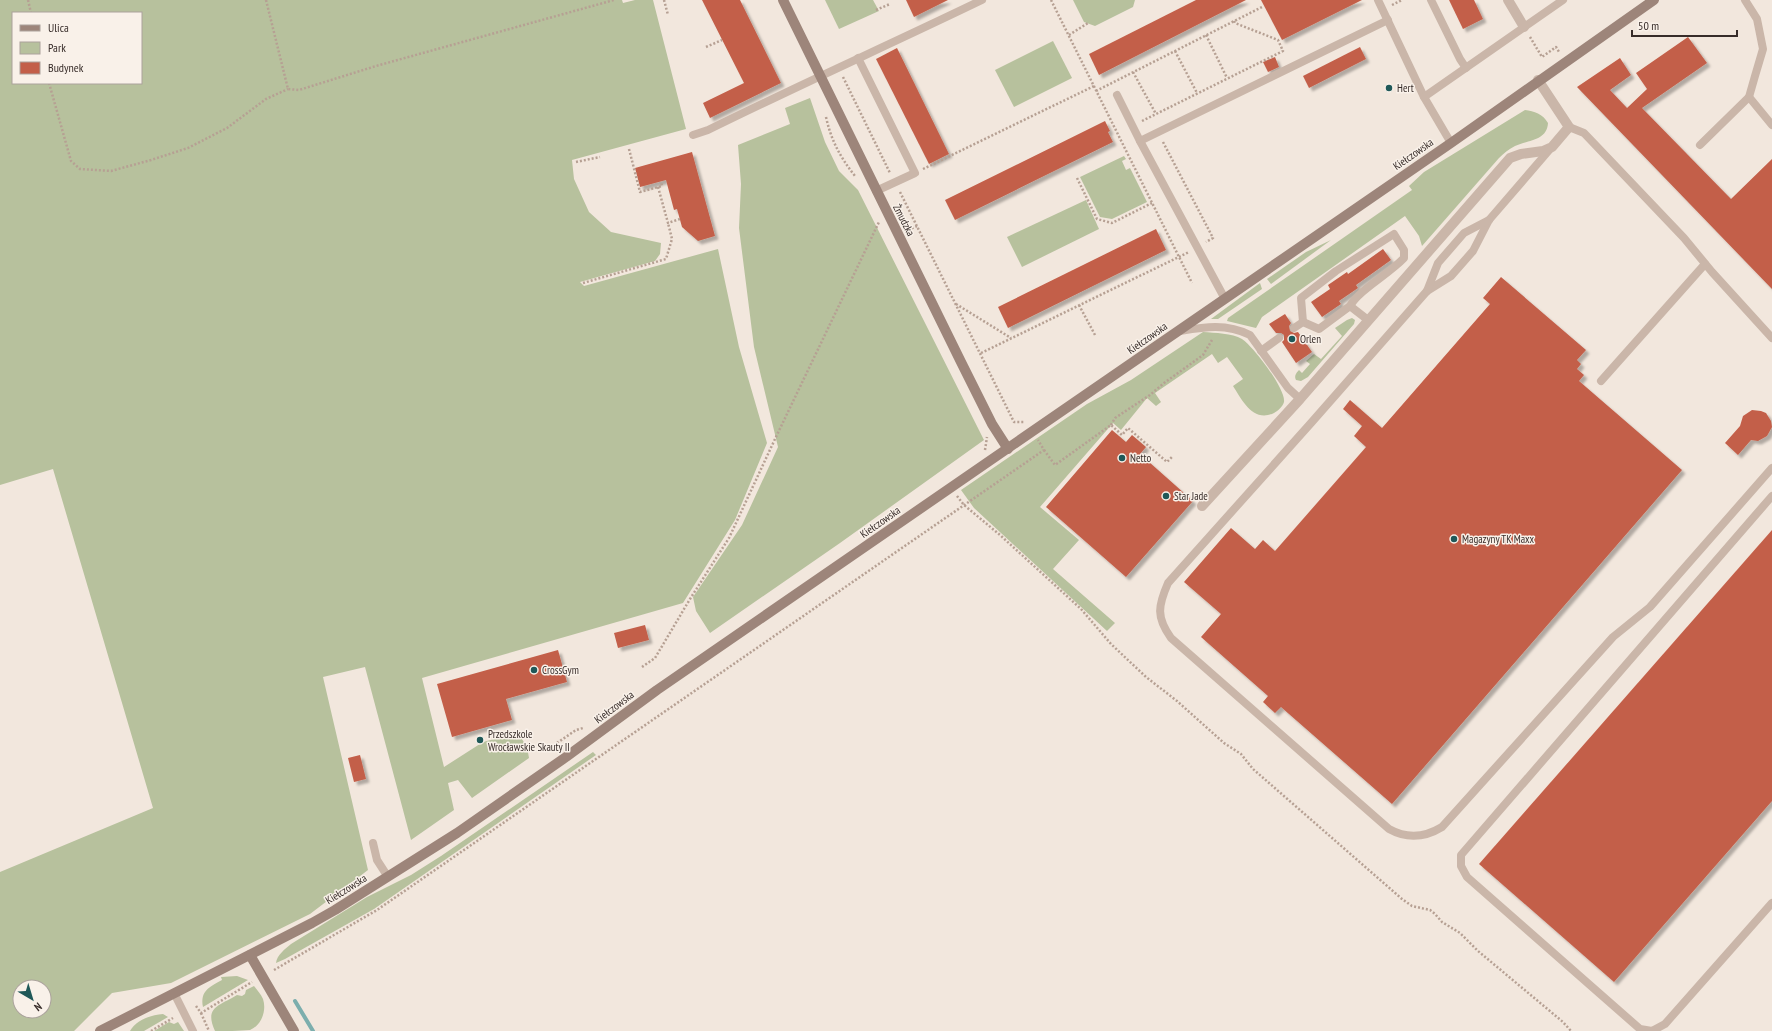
<svg xmlns="http://www.w3.org/2000/svg" width="1772" height="1031" font-family="'PT Sans Narrow',sans-serif">
<style>
.green{fill:#b7c19d;fill-rule:evenodd}
.lines{fill:none;stroke-linecap:round;stroke-linejoin:round}
.stream{stroke:#7caead;stroke-width:4}
.building{fill:#c35f49;filter:url(#shadow)}
.path{stroke:#b6a093;stroke-width:2.5;stroke-dasharray:2 2;stroke-linecap:butt}
.lane{stroke:#cab6a9;stroke-width:8}
.street{stroke:#cab6a9;stroke-width:10}
.secondary{stroke:#9d857a;stroke-width:10}
.poi-dot{fill:#1f5858;stroke:#f9f1e9;stroke-width:1.5}
.labels{text-anchor:middle;dominant-baseline:central;stroke-width:3;stroke-linejoin:round;paint-order:stroke}
.poi-label{font-size:11px;fill:#372c29;stroke:#f9f1e9;text-anchor:start}
.street-label{font-size:11px;fill:#372c29;stroke:#f9f1e9}
</style>
<defs>
<filter id="shadow"><feDropShadow dx="3.5" dy="3.5" stdDeviation="1" flood-color="#0004"/></filter>
</defs>
<rect width="100%" height="100%" fill="#f2e7dd"/>
<g class="green">
<path d="M0,0H622L623,3L635,0H653L686,129L572,160L574,179L589,212L611,232L661,243L660,254L655,261L580,282L584,286L718,249L739,347L767,443L735,520L683,603L422,678L444,767L483,742L518,733L527,747L529,758L472,798L458,780L448,783L454,810L411,840L365,667L323,677L368,870L310,914L171,983L112,993L74,1031H0V872L153,808L53,469L0,485ZM13,13H141V83H13ZM20,987H44V1011H20Z"/>
<path d="M825,0H873L879,11L839,29Z"/>
<path d="M1073,0H1135L1133,7L1095,26L1084,22Z"/>
<path d="M1053,41L1072,78L1014,107L995,70Z"/>
<path d="M810,98L825,142L839,171L858,190L984,440L840,543L710,633L696,611L693,597L742,525L778,447L754,347L739,228L741,184L738,145L790,124L785,108Z"/>
<path d="M1525,110C1534,111 1543,114 1548,123C1547,141 1528,140 1515,146C1509,149 1504,153 1499,158L1422,246L1419,236L1405,216L1262,317L1256,328L1227,321L1228,318L1412,190L1409,186L1424,172Z"/>
<path d="M1124,156L1126,159L1122,161L1126,170L1130,168L1147,202L1112,219L1100,217L1080,177Z"/>
<path d="M1086,200L1099,229L1022,267L1007,237Z"/>
<path d="M1331,240L1271,284L1267,279L1306,252Z"/>
<path d="M1260,283L1262,289L1218,319H1211Z"/>
<path d="M1352,318L1355,320L1354,324L1308,377L1301,381L1296,380C1294,376 1296,373 1299,370L1302,373L1310,364L1306,361L1314,354L1321,359L1342,336L1335,328L1347,320Z"/>
<path d="M1203,332C1215,333 1232,333 1242,339C1253,346 1286,389 1284,402C1283,406 1278,411 1274,413C1253,423 1242,400 1233,386L1243,379L1227,357L1218,363L1212,354L1155,393L1161,402L1156,406L1147,398L1121,430L1113,423L1040,507L1079,540L1053,569L1115,623L1107,631L974,508L961,490L1087,404L1131,380Z"/>
<path d="M593,752L596,755L374,909L285,959L276,963C277,955 285,949 291,944L367,897L411,875L441,856Z"/>
<path d="M237,976L248,980L203,1007C200,991 209,987 222,980L221,977Z"/>
<path d="M254,986C257,990 261,994 263,999C267,1011 261,1026 250,1030C240,1031 225,1031 215,1031C204,1007 219,1006 237,995L242,996L245,994L246,990Z"/>
<path d="M163,1014L168,1017L144,1031H130C136,1020 151,1015 163,1014Z"/>
<path d="M169,1022L174,1024L178,1022L184,1031H154Z"/>
</g>
<g class="lines">
<path class="stream" d="M295,1001L313,1031"/>
</g>
<g class="building">
<path d="M702,0H740L781,83L710,118L703,103L744,83Z"/>
<path d="M906,0H948L914,17Z"/>
<path d="M1196,0H1246L1099,75L1089,54Z"/>
<path d="M1261,0H1362L1282,40Z"/>
<path d="M1449,0H1474L1483,19L1463,29Z"/>
<path d="M1688,37L1707,63L1642,108L1731,199L1772,159V289L1577,87L1620,58L1631,75L1610,90L1627,108L1647,89L1636,73Z"/>
<path d="M1360,47L1366,59L1309,88L1303,76Z"/>
<path d="M897,48L949,154L929,164L876,59Z"/>
<path d="M1275,57L1279,67L1268,72L1263,62Z"/>
<path d="M1105,121L1110,131L1108,132L1113,142L955,220L945,200Z"/>
<path d="M692,152L715,236L698,241L682,227L677,209L674,210L666,180L640,187L635,168Z"/>
<path d="M1156,229L1166,250L1008,328L998,307Z"/>
<path d="M1383,249L1391,260L1356,285L1358,288L1339,301L1341,304L1322,317L1311,302L1330,289L1328,285L1347,272L1348,274Z"/>
<path d="M1501,277L1586,350L1577,360L1581,364L1577,369L1584,375L1579,381L1682,470L1392,804L1281,707L1275,713L1263,702L1268,696L1201,637L1221,614L1184,582L1231,528L1255,549L1263,540L1275,551L1366,447L1354,436L1362,426L1343,409L1350,400L1382,428L1490,304L1483,298Z"/>
<path d="M1285,314L1291,323L1289,326L1290,331L1294,333L1298,332L1312,352L1296,363L1282,342L1284,340V335L1281,333H1276L1269,324Z"/>
<path d="M1752,410L1761,411L1766,413L1771,421L1772,427L1767,436L1758,441L1751,440L1738,455L1725,443L1740,426L1743,416Z"/>
<path d="M1112,430L1126,442L1132,435L1146,447L1140,454L1193,501L1126,577L1046,507Z"/>
<path d="M1772,530V801L1614,982L1479,864Z"/>
<path d="M645,625L649,640L618,648L614,633Z"/>
<path d="M558,650L567,682L506,699L512,720L452,737L437,684Z"/>
<path d="M360,755L366,779L354,782L348,758Z"/>
</g>
<g class="lines">
<g class="path">
<path d="M28,0L31,13"/>
<path d="M266,0L288,89L299,90L376,66L614,0"/>
<path d="M664,0L668,15"/>
<path d="M1051,0L1192,283"/>
<path d="M1392,5L1402,0"/>
<path d="M876,10L890,4"/>
<path d="M1069,35L1088,23"/>
<path d="M1206,35L1227,78"/>
<path d="M1530,37L1542,57L1556,47L1559,52"/>
<path d="M706,47L722,40"/>
<path d="M1175,51L1197,93"/>
<path d="M1133,72L1156,114"/>
<path d="M843,77L890,173"/>
<path d="M49,83L71,161L80,169L111,171L151,160L188,148L227,128L266,99L288,89"/>
<path d="M1096,91L1262,7"/>
<path d="M826,117C831,140 840,157 855,176"/>
<path d="M1142,121L1283,51L1278,40L1235,23L1234,21"/>
<path d="M1163,142L1213,238L1206,242"/>
<path d="M629,149L640,192L662,186L661,182"/>
<path d="M576,162L600,157"/>
<path d="M923,169L1094,86"/>
<path d="M1077,178L1097,219L1112,223L1152,203"/>
<path d="M658,187L668,223L680,219"/>
<path d="M900,192L1014,422H1024"/>
<path d="M908,230L917,226"/>
<path d="M583,283L666,259L672,239L668,223"/>
<path d="M956,304L1011,338"/>
<path d="M1079,305L1095,335"/>
<path d="M981,353L1189,252"/>
<path d="M1111,425L1115,418L1150,395L1164,383L1203,355L1212,340"/>
<path d="M985,450L987,437"/>
<path d="M1044,450L1055,465L1111,425L1122,435L1128,428L1167,462L1173,456"/>
<path d="M957,496L964,505L1000,535L1081,609L1111,644L1146,677L1177,701L1224,743L1241,754L1253,769L1402,899L1412,906L1430,910L1435,914L1442,922L1460,933L1478,951L1563,1022L1571,1031"/>
<path d="M642,667L655,658L690,599L729,538L775,439L879,222"/>
<path d="M557,743L576,730L583,728"/>
<path d="M274,970L377,910L1044,450L1038,440"/>
<path d="M196,1006L201,1013L252,982"/>
<path d="M201,1013L209,1031"/>
<path d="M151,1031L173,1018"/>
</g>
<g class="lane">
<path d="M1378,0L1424,97L1451,143"/>
<path d="M1431,0L1460,59L1466,68"/>
<path d="M858,58L915,173L876,191"/>
<path d="M1117,95L1140,141"/>
<path d="M1424,97L1563,0"/>
<path d="M1749,97L1772,125"/>
<path d="M1569,127L1584,133L1684,238L1712,272L1772,338"/>
<path d="M693,135L708,130C799,85 891,44 982,0"/>
<path d="M1700,145L1749,97L1755,76L1763,49L1757,19L1745,0"/>
<path d="M1551,148L1489,220L1473,251L1451,276L1427,291L1311,423L1168,583C1158,606 1156,617 1171,638L1389,829C1407,839 1424,838 1442,827L1613,637L1650,607L1772,468"/>
<path d="M1427,291L1438,263L1464,233L1489,220"/>
<path d="M1225,299L1140,141L1388,20"/>
<path d="M1303,322L1301,298L1336,271L1394,234L1404,250V258C1389,274 1359,290 1350,306"/>
<path d="M1294,328L1303,322L1319,329L1350,306L1368,320"/>
<path d="M1180,331C1204,327 1226,323 1250,335L1288,388L1300,399"/>
<path d="M1261,351L1279,338"/>
<path d="M1601,381L1705,264"/>
<path d="M1772,496L1461,855V866L1467,877L1640,1029L1652,1031L1665,1024L1772,903"/>
<path d="M373,843L377,860L388,877"/>
<path d="M174,993L193,1031"/>
</g>
<g class="street">
<path d="M1508,0L1524,27"/>
<path d="M1202,506L1300,399L1510,158L1521,154L1543,151L1552,147L1569,127L1538,80"/>
</g>
<g class="secondary">
<path d="M783,0L961,362L992,424L1008,449"/>
<path d="M250,955L294,1031"/>
<path d="M100,1031L312,923L335,910L457,833L566,757L657,690L1451,143L1654,0"/>
</g>
</g>
<g class="poi-dot">
<circle cx="1389" cy="88" r="4"/>
<circle cx="1292" cy="339" r="4"/>
<circle cx="1122" cy="458" r="4"/>
<circle cx="1166" cy="496" r="4"/>
<circle cx="1454" cy="539" r="4"/>
<circle cx="534" cy="670" r="4"/>
<circle cx="480" cy="740" r="4"/>
</g>
<g class="labels">
<g class="poi-label">
<text x="1397" y="88">Hert</text>
<text x="1300" y="339">Orlen</text>
<text x="1130" y="458">Netto</text>
<text x="1174" y="496">Star Jade</text>
<text x="1462" y="539">Magazyny TK Maxx</text>
<text x="542" y="670">CrossGym</text>
<text x="488" y="734">Przedszkole<tspan x="488" dy="13">Wrocławskie Skauty II</tspan></text>
</g>
<g class="street-label">
<text transform="translate(1413 154) rotate(-35)">Kiełczowska</text>
<text transform="translate(904 220) rotate(63)">Żmudzka</text>
<text transform="translate(1147 338) rotate(-35)">Kiełczowska</text>
<text transform="translate(880 522) rotate(-35)">Kiełczowska</text>
<text transform="translate(614 707) rotate(-37)">Kiełczowska</text>
<text transform="translate(346 889) rotate(-32)">Kiełczowska</text>
</g>
</g>
<rect x="12" y="12" width="130" height="72" fill="#f9f1e9" stroke="#aba29c"/>
<rect x="20" y="25" width="20" height="6" fill="#9d857a" stroke="#aba29c"/>
<text x="48" y="32" font-size="12" fill="#372c29">Ulica</text>
<rect x="20" y="42" width="20" height="12" fill="#b7c19d" stroke="#aba29c"/>
<text x="48" y="52" font-size="12" fill="#372c29">Park</text>
<rect x="20" y="62" width="20" height="12" fill="#c35f49" stroke="#aba29c"/>
<text x="48" y="72" font-size="12" fill="#372c29">Budynek</text>
<g transform="translate(32 999) rotate(142)"><circle r="19" fill="#f9f1e9" stroke="#aba29c"/>
<path d="M0-3L7 15L0 10L-7 15Z" fill="#1f5858"/>
<text y="-6" font-size="11" font-weight="bold" text-anchor="middle" fill="#372c29">N</text>
</g>
<path d="M1632 30v6h105v-6" fill="none" stroke="#372c29" stroke-width="2"/>
<text x="1638" y="30" font-size="12" fill="#372c29" stroke="#f9f1e9" stroke-width="3" paint-order="stroke">50 m</text>
</svg>
